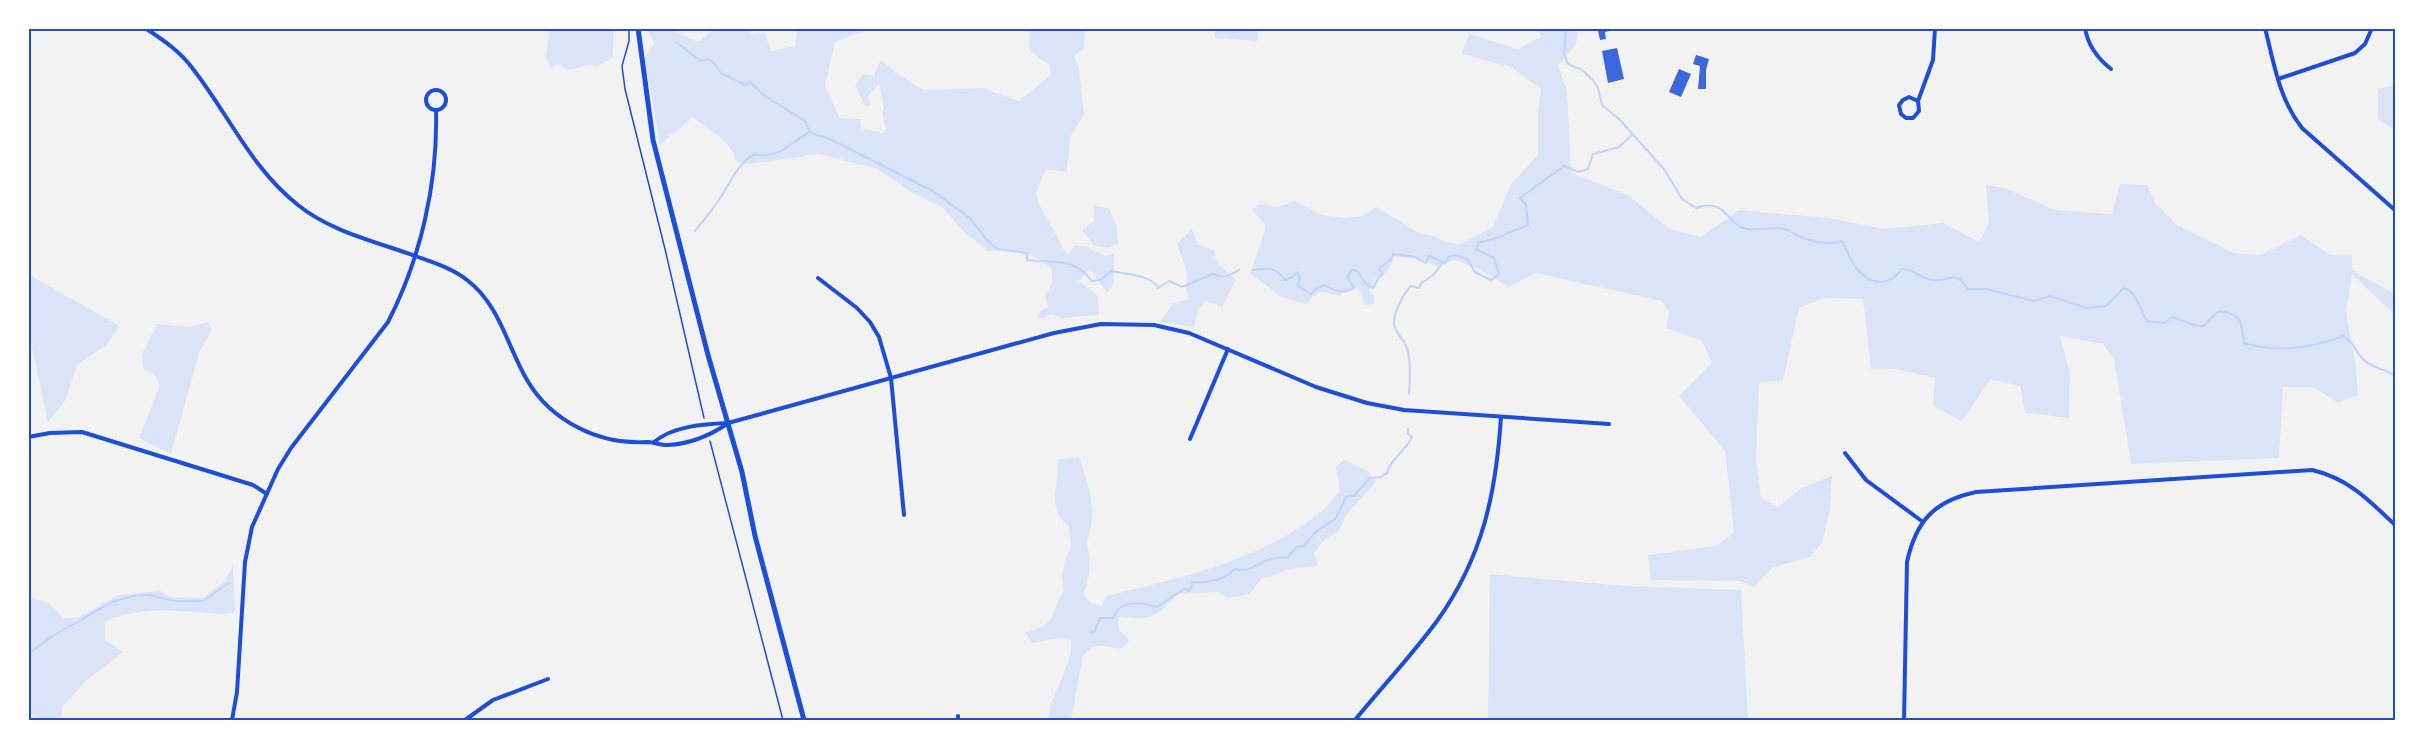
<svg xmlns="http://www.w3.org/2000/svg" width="2424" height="749" font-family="'Zilla Slab',serif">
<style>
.green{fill:#dbe4f7}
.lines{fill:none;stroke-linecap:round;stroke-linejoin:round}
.stream{stroke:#bfd3fe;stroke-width:2}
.building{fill:#3d67dc}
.path{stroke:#1d4ed8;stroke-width:1.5}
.minor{stroke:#1d4ed8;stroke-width:4}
.secondary{stroke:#1d4ed8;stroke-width:5}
.neatline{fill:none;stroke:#1d4ed8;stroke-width:2}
</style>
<rect width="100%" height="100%" fill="#f2f2f2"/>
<g class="green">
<path d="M1578,28L1576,44L1558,66L1567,90L1571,173L1628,195L1669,229L1701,237L1739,210L1829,218L1883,229L1943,223L1979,242L1989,223L1986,184L2007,189L2055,210L2112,214L2120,184L2147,185L2155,203L2177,225L2234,253L2261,255L2301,235L2330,255H2352V270L2395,294V315L2352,274L2346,312L2356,367L2358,395L2338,403L2313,387H2283L2279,458L2131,464L2114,359L2103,344L2060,336L2070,373L2069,418L2025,413L2020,386L1990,379L1962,421L1933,406L1935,378L1895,369H1871L1863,299L1824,298L1799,308L1783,380L1759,383L1756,460L1761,498L1778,507L1802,488L1832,476L1830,509L1822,543L1810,557L1772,568L1754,587L1740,581L1651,580L1648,555L1715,546L1734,533L1725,451L1679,396L1712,363L1702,341L1666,328L1669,312L1662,301L1536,273L1509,287L1477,268L1455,260L1436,266L1420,258L1394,257L1387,272L1376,278L1369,290L1375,298L1374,304L1366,305L1357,287L1340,295C1318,294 1324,285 1306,304L1281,297L1250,273C1255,256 1264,241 1265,224L1252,210L1259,204L1277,207L1295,201L1321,215L1342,218L1362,216L1376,207L1416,231L1458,245L1493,227L1511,184L1538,155V113L1541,89L1511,67L1461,54L1470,34L1518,49L1541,37L1538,29Z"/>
<path d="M549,29H614L613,57L597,67L589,65L568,70L559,64L551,68L546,57Z"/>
<path d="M647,29H668L699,42L714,29H749V34L765,33L771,51L795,46L798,29H869L835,42L825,86L840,118L860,119L861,128L883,133L886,129L882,112L884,108L879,84L867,97L871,105L865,106L855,85L863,74L874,76L881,60L896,73L923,90L983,88L1019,101L1051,75L1049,65L1029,50L1030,33L1022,29H1085L1084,49L1074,56L1079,69L1084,114L1070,138L1067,172L1046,169L1036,193C1040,207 1045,217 1053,229C1059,238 1060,246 1068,255L1074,246H1085L1105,256L1114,254V283L1107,293L1090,269L1079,281L1098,296L1099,315L1061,318L1050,314L1045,318H1037L1041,311L1048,307L1045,295L1052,283V269C1026,249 1020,249 988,251L963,231L943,208L911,192L878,169L819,154L749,164L736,162C734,142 708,130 693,117L660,145L645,58L654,43Z"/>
<path d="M1215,29H1258V41L1215,38Z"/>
<path d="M2395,85H2396L2395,130L2378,119V89Z"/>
<path d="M1094,205L1110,209L1116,225L1118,243L1108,248L1094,245L1082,230L1094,221Z"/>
<path d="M1192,229L1197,244L1214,250L1217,263L1236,280L1222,307L1206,301L1198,310L1194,327L1160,322L1174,303L1189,299L1186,289L1187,272L1177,244Z"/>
<path d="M29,275L120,326L107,344L77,365L65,401L48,422L29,334Z"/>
<path d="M208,322L212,330L199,353L171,454L139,438L160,385L155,375L143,369L142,354L157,324L189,327Z"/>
<path d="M1079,457C1088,483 1100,516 1086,542C1092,560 1091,577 1083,595L1091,603L1102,606L1106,596C1177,579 1258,561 1318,514C1326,508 1333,499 1340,491L1336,467L1344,460L1369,472L1376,482L1347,514L1339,531L1323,541L1314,554L1318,565C1308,569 1299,566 1289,569C1279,572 1273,577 1262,578L1249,594L1229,598L1217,592L1178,594C1152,619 1154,620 1118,617L1119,630L1130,640L1121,649C1105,646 1095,642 1083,656L1071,720H1048C1050,693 1074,664 1071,640L1060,638L1032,643L1025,633C1032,630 1043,627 1048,622C1055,616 1055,601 1064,591L1062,577L1065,560L1071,546L1069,526C1046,511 1059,484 1058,460Z"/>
<path d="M233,566L235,612L223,614C183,612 142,604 105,622V640L123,652L87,680L62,707L61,720H43L29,713V598L48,602L63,618H77L119,595L160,591L170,597L202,598L224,582Z"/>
<path d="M1490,574L1625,586L1741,590L1748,720H1488Z"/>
</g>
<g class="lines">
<g class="stream">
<path d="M1566,28L1564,54L1568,64L1582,70L1593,80L1598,88L1602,105L1619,119L1664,169L1682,199L1696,208C1726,198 1726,222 1743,228C1757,233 1771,225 1784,229C1790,230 1796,235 1801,237C1815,243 1827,245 1842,241C1847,250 1851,263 1858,270C1872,286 1890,286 1902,269C1912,268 1916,275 1925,278C1935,282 1945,279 1954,277L1961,280L1968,289H1987L2034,301L2050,296L2087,308L2106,306L2124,288C2138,293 2139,309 2147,321L2164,323L2173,317L2196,326H2203L2219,311C2244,314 2241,323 2244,343C2277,353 2312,348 2343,336C2354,342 2356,353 2365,361C2373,368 2387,370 2396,376"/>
<path d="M676,42C685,48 691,55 701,61L708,59L715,64L721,73L746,85L750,82L765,96L805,121L809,131"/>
<path d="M695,231C704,220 713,209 721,197C731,181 738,163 755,154C775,161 793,142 809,132L830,139L933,191L971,219L986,239L997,249L1027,253V260C1055,264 1072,256 1092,281L1101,280L1111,271C1125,274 1152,275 1158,288L1169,281L1182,287L1213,274C1224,279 1229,276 1239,270"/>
<path d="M1254,270C1269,267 1276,268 1285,280L1293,277L1297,272L1300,278L1298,286L1311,294L1317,288L1325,285C1336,292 1341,294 1354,288L1347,277L1351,270L1357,271L1367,285L1373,288L1379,277L1383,274L1379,268L1391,260L1393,254L1415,257L1426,263L1429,256L1445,263L1449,257L1455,255L1467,259L1475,272L1491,280L1499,274L1494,258L1476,249L1479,242C1497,240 1511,231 1528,225L1526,205L1520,198L1564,166L1578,172L1588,169L1593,154L1619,147L1632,135"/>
<path d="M1409,394C1410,380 1411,365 1408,352C1406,341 1399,337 1395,328C1390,318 1404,293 1411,286L1419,288L1421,283C1432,277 1436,273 1443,262"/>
<path d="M1091,632L1095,631L1100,618H1113C1115,616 1115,612 1118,610C1126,600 1146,604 1157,607L1184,589L1189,591L1193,582C1205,584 1228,579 1234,569C1238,569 1246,571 1249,569C1262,564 1271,555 1287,558L1296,547L1303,546L1317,531L1335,519L1347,496H1354L1370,478L1381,477L1387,473C1389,461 1406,450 1412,437L1408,434V429"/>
<path d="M28,654L51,637L112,602L133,596L148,595L175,601H203L229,583"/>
</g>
</g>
<g class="building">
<path d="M1604,28H1618V29L1605,32L1606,39L1600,40L1598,31Z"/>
<path d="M1617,48L1624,79L1608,83L1602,51Z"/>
<path d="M1696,55L1709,59L1706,70V89H1698L1700,66L1693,64Z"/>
<path d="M1679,69L1691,74L1681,97L1669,92Z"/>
</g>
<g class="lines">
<g class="path">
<path d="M629,28V41L622,66L625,89L665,249L704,418"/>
<path d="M710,441L783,720"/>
</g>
<g class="minor">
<path d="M145,28C162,39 181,52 193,69C229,115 251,168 298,205C331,232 378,242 418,257C435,263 453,269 467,280C500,305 507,346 527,380C551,421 599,445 646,442C653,442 660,445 668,445C689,444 709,436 727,424"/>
<path d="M2085,28C2088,46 2097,58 2111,69"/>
<path d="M2265,28C2274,63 2279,99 2302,128L2396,211"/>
<path d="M2278,79L2355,53L2365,44L2372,28"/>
<circle cx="436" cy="100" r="10"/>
<path d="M1918,101L1909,97L1903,100L1899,105L1901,114L1906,118H1913L1919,111L1918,101L1933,60L1935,28"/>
<path d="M818,278L857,308L870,322L879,337L891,378L904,515"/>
<path d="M28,437L50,433L82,432L253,485L267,494"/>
<path d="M1190,439L1228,349"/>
<path d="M654,442C673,426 704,424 728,423L1054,333L1101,324L1154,325L1189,333L1316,387L1367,403L1404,410L1609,424"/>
<path d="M1845,453L1866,480L1923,522"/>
<path d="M232,720L237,692L245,562L252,527L278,469L291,448L388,322C421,258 438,182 436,110"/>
<path d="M465,720L493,700L548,679"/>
<path d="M958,720V716"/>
<path d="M1205,720H1216"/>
<path d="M1355,720C1382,687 1412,655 1437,621C1483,557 1496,493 1501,417"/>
<path d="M1904,720L1907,562C1916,521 1934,501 1976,492L2312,470C2348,478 2370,501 2396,526"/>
</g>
<path class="secondary" d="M638,28L653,140L708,355L742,472L755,536L804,720"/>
</g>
<rect width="2424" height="749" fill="none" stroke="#ffffff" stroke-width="60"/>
<rect x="30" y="30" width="2364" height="689" class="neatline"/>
</svg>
